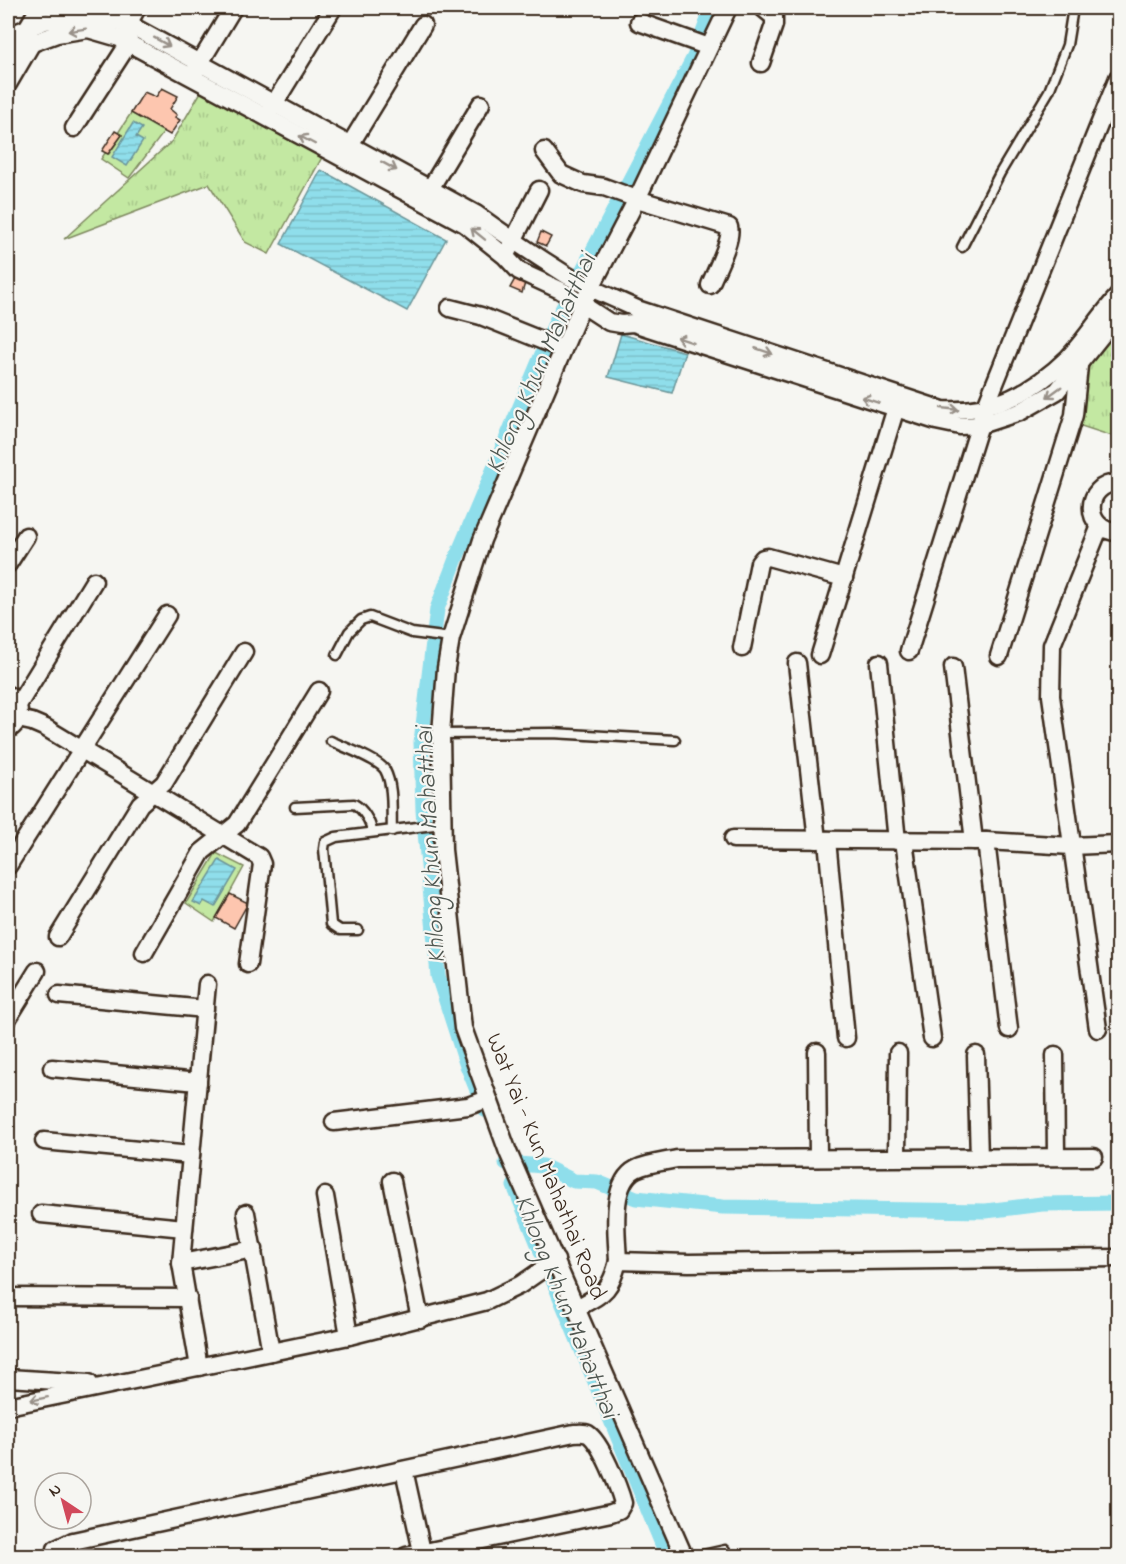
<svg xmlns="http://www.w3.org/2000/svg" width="1126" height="1564" font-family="'Indie Flower',sans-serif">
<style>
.park{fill:url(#park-tufts);stroke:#7f8960;stroke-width:1.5}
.pitch{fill:#c3e8a2;stroke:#7f8960;stroke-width:1.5}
.water{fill:url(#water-rules);stroke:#6d9699;stroke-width:1.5}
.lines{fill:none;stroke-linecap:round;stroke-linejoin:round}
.canal{stroke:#8fdeeb;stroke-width:15}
.building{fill:#fdc6af;stroke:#3b2a1e;stroke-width:1.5}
.service-casing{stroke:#3b2a1e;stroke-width:13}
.minor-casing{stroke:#3b2a1e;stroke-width:21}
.service{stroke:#f6f6f2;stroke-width:8}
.minor{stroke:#f6f6f2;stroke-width:16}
.oneway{stroke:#989088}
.labels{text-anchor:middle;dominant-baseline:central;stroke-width:4.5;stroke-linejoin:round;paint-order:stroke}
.street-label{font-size:24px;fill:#3b2a1e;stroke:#f6f6f2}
.water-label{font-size:26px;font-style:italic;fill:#505751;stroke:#f6f6f2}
</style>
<defs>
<pattern id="park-tufts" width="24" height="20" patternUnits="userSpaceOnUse" patternTransform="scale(1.5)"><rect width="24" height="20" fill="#c3e8a2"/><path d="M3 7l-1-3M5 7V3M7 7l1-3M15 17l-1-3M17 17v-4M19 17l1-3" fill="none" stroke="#a8c78b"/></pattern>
<pattern id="water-rules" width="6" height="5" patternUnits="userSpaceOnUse" patternTransform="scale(1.5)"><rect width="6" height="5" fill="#8fdeeb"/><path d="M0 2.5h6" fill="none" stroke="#7cbfc9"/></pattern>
</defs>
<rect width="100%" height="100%" fill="#f6f6f2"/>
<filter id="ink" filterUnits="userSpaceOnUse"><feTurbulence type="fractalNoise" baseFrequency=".0167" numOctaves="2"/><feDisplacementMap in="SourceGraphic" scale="12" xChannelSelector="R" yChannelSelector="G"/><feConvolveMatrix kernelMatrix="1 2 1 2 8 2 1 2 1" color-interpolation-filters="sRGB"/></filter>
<g filter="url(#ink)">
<g class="park">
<path d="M205,85L326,150L269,254L245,242L209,184L64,239L172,141Z"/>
<path d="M1118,316V438L1072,423L1079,366Z"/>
</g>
<g class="pitch">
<path d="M131,113L164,132L129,178L101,159L105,153L109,154L122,135L118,133Z"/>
<path d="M216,853L244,867L214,922L186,903Z"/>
</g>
<g class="water">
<path d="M133,123L142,128L136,137L143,141L127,166L112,157Z"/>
<path d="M321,170L446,239L407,311L281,244Z"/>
<path d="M621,334L685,352L672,393L608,377Z"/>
<path d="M219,860L237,870L215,907L204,901L201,906L193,902Z"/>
</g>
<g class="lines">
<g class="canal">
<path d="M485,1110L466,1063L438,976L423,810L421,742L437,609L457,556L556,321L694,57L712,8"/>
<path d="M506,1163L543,1166L574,1181L597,1182L636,1198L723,1207L986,1211L1042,1204L1118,1203"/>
<path d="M514,1186L667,1556"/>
</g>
</g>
<g class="building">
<path d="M162,88L178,96L170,109L177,115L175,117L180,120L170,135L131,113L144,92L156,97Z"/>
<path d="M115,131L122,135L108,154L102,151Z"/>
<path d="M541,232L551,237L546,246L537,242Z"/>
<path d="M515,279L525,283L522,293L510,288Z"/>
<path d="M230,894L248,903L234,928L216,918Z"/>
</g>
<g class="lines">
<g class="service-casing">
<g id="service">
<path d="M962,247L1000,173L1049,91L1067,45L1073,8"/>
<path d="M337,655L349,632L361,620L370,617L412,633L451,638"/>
<path d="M441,734L552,733L675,740"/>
<path d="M331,741C343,747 378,759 385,770C394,787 391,812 392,831"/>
<path d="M295,807L354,804C363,809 371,822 372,832"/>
<path d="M358,930H340L331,924L324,849L325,842L336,837L442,824"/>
<path d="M698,1556L725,1550"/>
</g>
</g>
<g class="minor-casing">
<g id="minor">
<path d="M639,22L709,47"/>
<path d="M8,36L45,21L87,15L128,24L476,214C505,235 535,255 565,274C587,288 614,298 637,309L943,410C993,413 1032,393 1068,358C1086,339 1100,316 1118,296"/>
<path d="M8,52L57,34L88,29L119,38L465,224L505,256L519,271L560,290L609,322L621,324L633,323L936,421L960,426L980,425L1020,412L1057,391L1118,315"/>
<path d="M761,63L774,25V17L763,8"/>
<path d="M195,71L233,8"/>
<path d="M8,84L32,43L27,28L39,8"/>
<path d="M269,112L333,8"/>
<path d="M74,128L129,43L128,24L137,8"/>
<path d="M544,151L561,174L583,184L604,187L637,199L729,227C733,239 715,272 710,285"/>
<path d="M345,153L423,25"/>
<path d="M424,199L481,104"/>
<path d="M508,251L539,190"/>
<path d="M450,308L481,316L563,349"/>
<path d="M1118,483C1083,483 1083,532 1118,532"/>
<path d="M8,564L26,536"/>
<path d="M742,648L759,563L763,558L768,557L844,578"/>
<path d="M909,651L985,408L1118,78"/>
<path d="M820,655L899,398"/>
<path d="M999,656L1074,415L1079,366L1077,364"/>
<path d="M797,663L817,840"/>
<path d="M879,663L897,841"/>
<path d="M953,667L974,841"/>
<path d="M8,695C23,704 22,721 8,730"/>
<path d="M18,705L94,581"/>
<path d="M18,719L32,722L46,728L259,857L262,864L248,964"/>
<path d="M733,839L986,841L1071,846L1118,844"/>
<path d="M827,840L846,1038"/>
<path d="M904,841L932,1038"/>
<path d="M986,841L1009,1029"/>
<path d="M8,866L167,615"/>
<path d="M58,937L140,804L164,783L244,652"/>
<path d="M144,953L202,852L237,824L319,691"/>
<path d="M59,995L205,1009"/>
<path d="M8,1018L37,971"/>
<path d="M1098,1029L1051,696L1052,645L1100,526"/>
<path d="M817,1052L818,1158"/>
<path d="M976,1055L979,1158"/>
<path d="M1055,1055L1056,1156"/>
<path d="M52,1068L198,1082"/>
<path d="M334,1122L468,1106L488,1099"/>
<path d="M44,1141L191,1155"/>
<path d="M897,1157L898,1053"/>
<path d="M392,1181L420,1319"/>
<path d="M325,1196L349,1336"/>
<path d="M246,1213L271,1352"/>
<path d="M41,1214L184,1228"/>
<path d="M618,1261C617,1235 609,1183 636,1169C648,1163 664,1162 677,1159L1094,1157"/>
<path d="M181,1263L254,1249"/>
<path d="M8,1297L188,1298"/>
<path d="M575,1309C603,1293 610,1293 618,1261L689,1263L1118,1258"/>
<path d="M199,1367L181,1263L207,984"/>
<path d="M8,1378L89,1383"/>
<path d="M8,1406L349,1336L487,1301L520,1285L556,1260"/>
<path d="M404,1470L423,1556"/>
<path d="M55,1556L56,1549L73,1541L574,1433C579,1433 584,1432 588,1434C601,1442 619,1488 623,1503L619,1510L611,1513L406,1556"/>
<path d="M684,1556L508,1152L463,1028L443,850L441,734L446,668L451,638L482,540L583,303L637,199L728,8"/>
</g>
</g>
<use href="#service" class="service"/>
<use href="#minor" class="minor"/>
</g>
<defs><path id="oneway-shaft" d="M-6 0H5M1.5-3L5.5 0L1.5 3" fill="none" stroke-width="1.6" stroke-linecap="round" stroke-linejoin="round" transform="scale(1.5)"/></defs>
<g class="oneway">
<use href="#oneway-shaft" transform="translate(77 30) rotate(171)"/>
<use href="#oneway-shaft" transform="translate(162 42) rotate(29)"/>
<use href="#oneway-shaft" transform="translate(307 140) rotate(-152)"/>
<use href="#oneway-shaft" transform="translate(389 166) rotate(29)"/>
<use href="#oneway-shaft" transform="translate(478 234) rotate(-141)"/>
<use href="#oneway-shaft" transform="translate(685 340) rotate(-162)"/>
<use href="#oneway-shaft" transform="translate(764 351) rotate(18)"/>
<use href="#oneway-shaft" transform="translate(1054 392) rotate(144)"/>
<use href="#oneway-shaft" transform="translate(870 400) rotate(-162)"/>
<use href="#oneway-shaft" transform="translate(950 409) rotate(6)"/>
<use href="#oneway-shaft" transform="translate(39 1399) rotate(168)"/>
</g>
</g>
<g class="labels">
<g class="street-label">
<text transform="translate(545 1167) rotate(68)">Wat Yai - Kun Mahathai Road</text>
</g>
<g class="water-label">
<text transform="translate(542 364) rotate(-66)">Khlong Khun Mahatthai</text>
<text transform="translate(432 845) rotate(-93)">Khlong Khun Mahatthai</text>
<text transform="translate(565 1307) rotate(68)">Khlong Khun Mahatthai</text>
</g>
</g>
<rect width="1126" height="1564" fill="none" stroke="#f6f6f2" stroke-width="30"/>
<rect x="15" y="15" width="1096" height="1534" fill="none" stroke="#3b2a1e" stroke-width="2" filter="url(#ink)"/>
<g transform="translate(63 1501) rotate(324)"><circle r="28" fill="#f6f6f2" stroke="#aba49d" stroke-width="1.5"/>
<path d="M0-4.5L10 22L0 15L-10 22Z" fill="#d1495b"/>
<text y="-9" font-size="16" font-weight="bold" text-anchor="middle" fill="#3b2a1e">N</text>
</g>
</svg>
